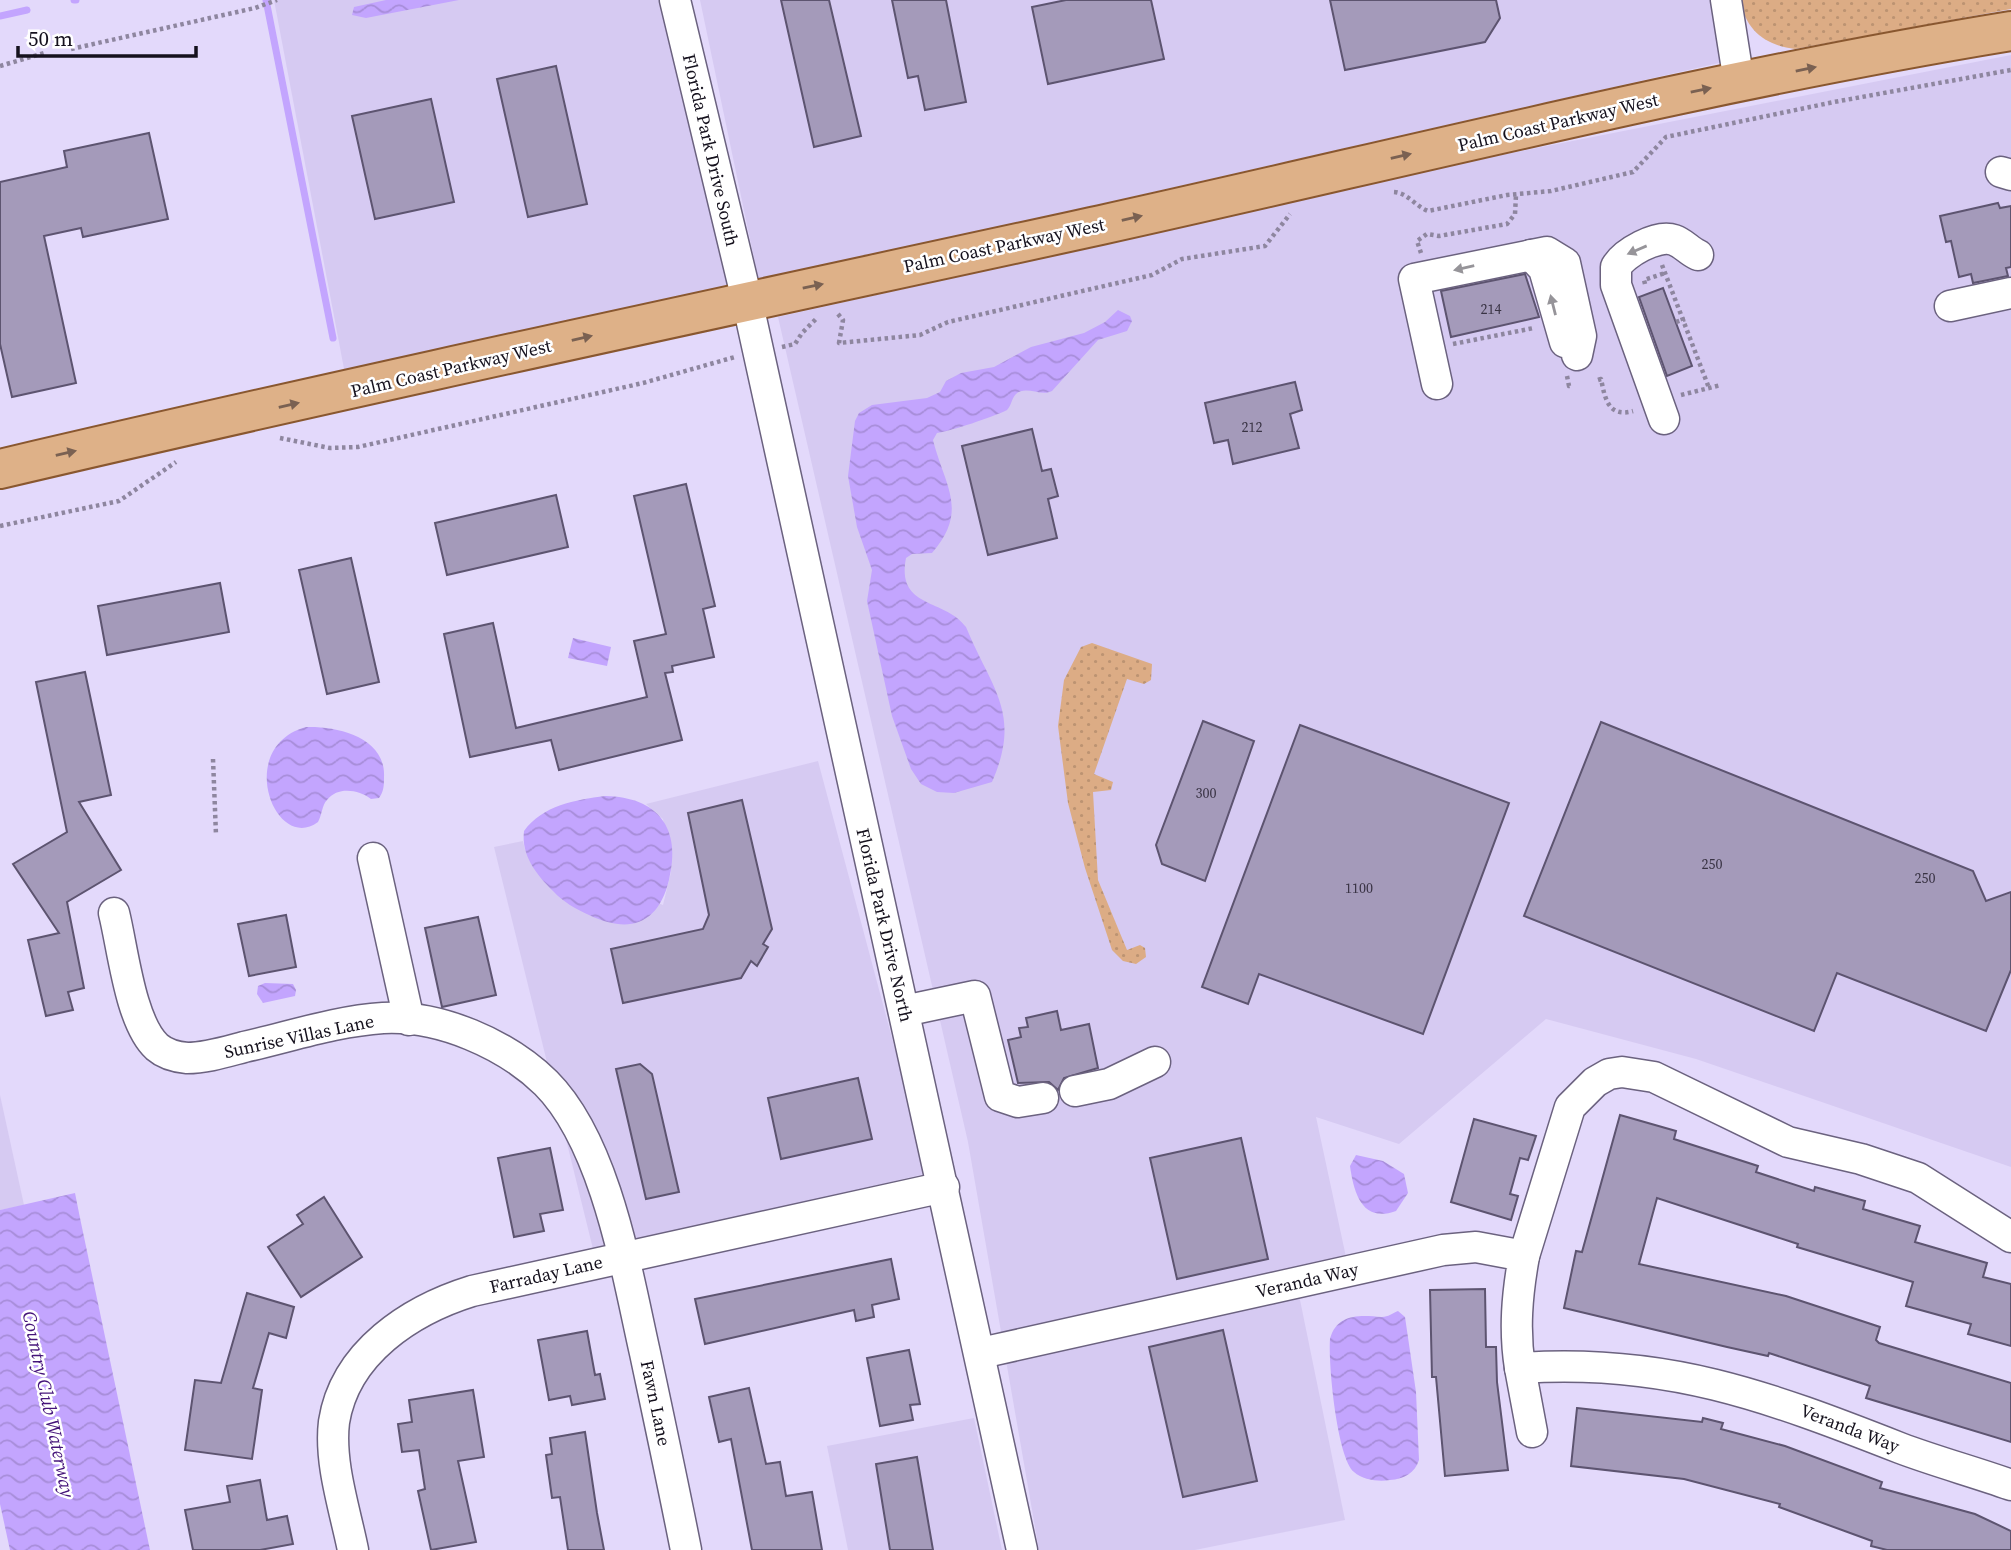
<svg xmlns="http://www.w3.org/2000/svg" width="2011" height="1550" font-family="'Source Serif 4',serif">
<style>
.built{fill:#d6caf2}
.green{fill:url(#green-dots)}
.water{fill:url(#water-waves)}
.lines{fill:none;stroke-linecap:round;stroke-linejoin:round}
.stream{stroke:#c3a5fe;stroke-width:7}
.building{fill:#a49aba;stroke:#5d5470;stroke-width:2}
.minor-casing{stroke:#6b627f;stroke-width:33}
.major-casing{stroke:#89572f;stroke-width:42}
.path{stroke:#8e869f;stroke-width:4.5;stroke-dasharray:3.5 3.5;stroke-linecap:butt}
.minor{stroke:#fff;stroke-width:30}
.major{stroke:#deb188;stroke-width:38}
.oneway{fill:#7a6152}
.oneway2{fill:#969499}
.labels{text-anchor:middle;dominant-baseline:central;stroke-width:5;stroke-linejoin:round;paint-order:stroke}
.number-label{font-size:14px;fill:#393344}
.street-label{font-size:18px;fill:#15111d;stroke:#fff}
.water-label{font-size:19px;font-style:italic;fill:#441379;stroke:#fff}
</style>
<defs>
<pattern id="green-dots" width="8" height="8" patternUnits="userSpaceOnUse" patternTransform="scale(1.75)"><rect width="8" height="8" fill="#dcac85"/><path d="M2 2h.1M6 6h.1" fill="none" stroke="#bc9372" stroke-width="1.8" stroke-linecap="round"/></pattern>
<pattern id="water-waves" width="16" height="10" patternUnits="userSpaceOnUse" patternTransform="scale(1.75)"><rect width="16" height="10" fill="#c3a5fe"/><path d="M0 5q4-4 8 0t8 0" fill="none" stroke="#a78dd9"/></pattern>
</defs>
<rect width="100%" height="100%" fill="#e3d9fb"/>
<g class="built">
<path d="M274,0H661L731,289L345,374Z"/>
<path d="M700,0H1714L1723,62L759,282Z"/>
<path d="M2011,55V1167L1696,1059L1546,1019L1399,1144L1316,1117L1352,1285L1299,1295L1345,1520L1195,1550H1039L968,1142L778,317L1491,157Z"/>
<path d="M818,761L928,1173L594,1253L494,847L523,841L525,850L663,905L671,872L663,819L646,804Z"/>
<path d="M0,1095L24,1205L0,1210Z"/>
<path d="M974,1418L1002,1550H848L827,1446Z"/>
</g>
<g class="green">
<path d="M1740,0H2011V9L1795,49C1764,45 1746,30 1740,0Z"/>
<path d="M1092,643L1152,664L1151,680L1144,684L1127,679L1094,774L1113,782L1111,790L1093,792L1098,880L1127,950L1140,945L1145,948L1146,957L1136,964L1123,961L1112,950L1085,868L1068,803L1058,726L1064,680L1081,647Z"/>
</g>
<g class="water">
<path d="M386,0H459L366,18L352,15L354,7Z"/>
<path d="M1118,310L1130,316L1132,321L1127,331L1098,340L1052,391C1041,397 1026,385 1016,394C1011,399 1012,405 1007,410C993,417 951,431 937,433L933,440C945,487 969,510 932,553L912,554L906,558C896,609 945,598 966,627C992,690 1022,713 992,782L954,793L937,792L921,784L911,769L892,716L867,601L872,570L857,527L848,476L855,421L859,413L872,405L927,398L940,392L946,381L961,373L994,367L1031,347L1084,333L1105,322Z"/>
<path d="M573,638L611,647L607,666L568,658Z"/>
<path d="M306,727C337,726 386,737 384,777C384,785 384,791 379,798L371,799C359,790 338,786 327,800C322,805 322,815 318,822C275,854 234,747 306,727Z"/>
<path d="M605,796C658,797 682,828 669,880C658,925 629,934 589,915C576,909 563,902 553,891C537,875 521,856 524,831C543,805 575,800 605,796Z"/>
<path d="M265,983L293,984L296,990L295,996L263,1003L257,994L258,986Z"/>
<path d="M1356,1155L1383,1161L1404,1174L1408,1193L1396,1211C1363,1223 1354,1195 1350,1166Z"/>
<path d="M75,1193L80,1218L150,1550H10L0,1504V1210Z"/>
<path d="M1398,1311L1405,1317L1416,1392L1419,1460C1415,1473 1404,1479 1390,1480C1379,1482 1363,1480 1354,1472C1337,1458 1328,1363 1330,1339C1337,1313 1360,1315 1382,1317C1388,1317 1393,1313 1398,1311Z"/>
</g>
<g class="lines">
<g class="stream">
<path d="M74,0H76"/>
<path d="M266,0L333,338"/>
<path d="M0,16L27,10"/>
</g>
</g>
<g class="building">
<path d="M781,0H829L861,136L814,147Z"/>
<path d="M892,0H946L966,102L925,110L918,76L908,78Z"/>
<path d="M1066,0H1151L1164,59L1048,84L1032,7Z"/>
<path d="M1330,0H1496L1500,18L1485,42L1345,70Z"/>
<path d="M556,66L587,204L528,217L497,79Z"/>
<path d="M431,99L454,202L375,219L352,116Z"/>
<path d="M149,133L168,219L83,237L81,228L44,236L76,383L12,397L0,344V182L67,167L64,151Z"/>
<path d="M1998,203L2000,208L2011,206V267L2006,268L2008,276L1973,283L1971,274L1959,277L1951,241L1946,242L1940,216Z"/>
<path d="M1525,274L1539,317L1451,337L1441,291Z"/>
<path d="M1663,288L1692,366L1667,376L1639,297Z"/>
<path d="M1295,382L1302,410L1290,414L1299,448L1233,464L1228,440L1214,443L1205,403Z"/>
<path d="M1032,429L1042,471L1051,469L1058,496L1048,499L1057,538L988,555L962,446Z"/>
<path d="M686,484L715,606L703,609L714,657L672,666L673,672L665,673L682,740L559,770L551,740L470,757L444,634L493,623L516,728L647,697L634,641L666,634L634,496Z"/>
<path d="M556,495L568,547L447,575L435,523Z"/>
<path d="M351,558L379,682L327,694L299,570Z"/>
<path d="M220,583L229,632L107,655L98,606Z"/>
<path d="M85,672L111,795L79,802L121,870L67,902L84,988L68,992L73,1010L46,1016L28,940L59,933L13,864L67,832L36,682Z"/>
<path d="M1203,721L1254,741L1205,881L1162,864L1156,845Z"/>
<path d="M1601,722L1973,871L1986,901L2011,892V970L1986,1031L1837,973L1814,1031L1524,916Z"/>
<path d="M1300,725L1509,803L1423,1034L1259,974L1248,1004L1202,987Z"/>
<path d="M742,800L772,929L763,944L768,947L757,966L751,961L741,978L623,1003L611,949L703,929L709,915L688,813Z"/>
<path d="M286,915L296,967L249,976L238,924Z"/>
<path d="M478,917L496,995L442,1007L425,928Z"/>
<path d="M1057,1011L1061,1030L1089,1024L1098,1068L1064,1078L1058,1090L1049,1082L1018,1083L1008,1040L1021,1037L1019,1028L1028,1027L1026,1018Z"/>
<path d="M640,1064L652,1074L679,1192L646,1199L616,1069Z"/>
<path d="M858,1078L872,1139L781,1159L768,1098Z"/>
<path d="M1620,1115L1676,1131L1674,1139L1758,1166L1756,1172L1814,1191L1815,1187L1865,1201L1863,1209L1920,1226L1915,1242L1987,1263L1983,1277L2011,1284V1346L1968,1334L1971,1324L1906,1306L1913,1282L1797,1247L1798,1244L1657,1198L1639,1264L1786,1296L1880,1327L1876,1340L1879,1343L2011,1383V1442L1866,1398L1870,1386L1769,1353L1768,1356L1727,1347L1564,1308L1576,1251L1582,1252Z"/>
<path d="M1474,1119L1536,1136L1528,1160L1520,1158L1510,1194L1518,1196L1511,1220L1451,1202Z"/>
<path d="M1241,1138L1268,1259L1177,1279L1150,1158Z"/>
<path d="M550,1148L563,1210L540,1214L544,1231L514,1237L498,1158Z"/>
<path d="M324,1197L362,1257L301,1297L268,1247L303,1224L297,1215Z"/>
<path d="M891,1259L899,1299L872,1305L874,1317L856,1321L854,1310L705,1344L695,1299Z"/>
<path d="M1485,1289L1486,1347H1496L1497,1382L1508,1470L1445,1476L1436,1377H1432L1430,1290Z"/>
<path d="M247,1293L294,1307L286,1338L269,1333L253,1388L262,1390L252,1459L185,1450L195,1380L221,1383Z"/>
<path d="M1223,1330L1257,1481L1183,1497L1149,1347Z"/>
<path d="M587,1331L595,1375L600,1374L605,1399L572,1405L570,1396L549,1400L538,1340Z"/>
<path d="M909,1350L920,1404L910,1405L913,1420L880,1426L867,1358Z"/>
<path d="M749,1388L766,1464L780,1462L786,1496L812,1492L822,1550H752L731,1439L719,1442L709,1397Z"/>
<path d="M473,1390L484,1457L458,1461L476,1542L431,1550L418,1491L425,1489L419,1450L402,1452L398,1424L412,1422L409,1400Z"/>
<path d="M1577,1408L1702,1422L1703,1418L1723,1423L1721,1429L1785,1446L1882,1482L1880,1488L1975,1514L2011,1531V1550H1887L1871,1546L1872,1541L1779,1507L1780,1504L1684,1479L1571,1466Z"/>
<path d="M585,1432L597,1513L604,1550H568L560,1497L552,1498L546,1455L552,1454L550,1438Z"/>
<path d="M917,1457L933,1550H890L876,1464Z"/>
<path d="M260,1480L267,1520L287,1516L293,1544L260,1550H193L185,1510L230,1502L227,1486Z"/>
</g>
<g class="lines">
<g class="minor-casing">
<g id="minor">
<path d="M675,0L747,300L1022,1550"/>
<path d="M1726,0L1739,82"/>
<path d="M2001,172L2011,175"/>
<path d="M1531,255L1544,269L1565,342"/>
<path d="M1950,306L2011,293"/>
<path d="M1437,384L1414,279L1547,252L1565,263L1581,336L1577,355"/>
<path d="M1664,419L1616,285V267C1624,253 1657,234 1674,240C1683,243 1689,251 1698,255"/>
<path d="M373,858L409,1020"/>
<path d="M114,913C123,949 130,1022 157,1047C165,1054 176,1057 187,1058C206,1058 225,1052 244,1047C289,1037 336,1021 383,1018C440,1015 506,1044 546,1083C606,1143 627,1273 645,1353C659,1419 673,1484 686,1550"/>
<path d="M904,1011L975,996L1000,1096L1018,1102L1043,1098"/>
<path d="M1075,1091L1109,1084L1155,1062"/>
<path d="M1524,1256L1570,1107L1595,1082L1609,1074L1622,1072L1654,1077L1788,1142L1861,1159L1918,1178L2011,1237"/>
<path d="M981,1353L1443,1250L1476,1247L1524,1256C1517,1295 1514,1330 1520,1368C1666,1358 1767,1396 1900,1448C1937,1462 1975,1472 2011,1485"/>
<path d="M1520,1368L1532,1432"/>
<path d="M353,1550C345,1510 329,1463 334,1422C345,1352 411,1310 472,1291L944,1187"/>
</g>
</g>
<g class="major-casing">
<path id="major" d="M0,469C366,383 734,305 1101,225C1404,158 1705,81 2011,31"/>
</g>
<g class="path">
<path d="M71,49L255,8L277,0"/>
<path d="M0,66L44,53"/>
<path d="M1394,192C1408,193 1415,206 1428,211L1507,195L1551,191L1633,172L1666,137L1834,102L2011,70"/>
<path d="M1421,253L1417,241L1427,234L1439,236L1507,224L1515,214L1516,195"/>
<path d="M1662,265L1709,388"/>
<path d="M1645,284L1644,280L1665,273"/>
<path d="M838,314L843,320L839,343L920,335L948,322L1152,275L1182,259L1265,246L1290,214"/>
<path d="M1676,322L1685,319"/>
<path d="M1453,344L1534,328"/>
<path d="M782,347L795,344L802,333L816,319"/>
<path d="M1567,376L1569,386L1572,385"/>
<path d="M1598,380L1601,379C1605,398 1608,418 1633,411"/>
<path d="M1681,395L1721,385"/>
<path d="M280,438L330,448L358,447L643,383L735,357"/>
<path d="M0,526L119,501L176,462"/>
<path d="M213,759L216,835"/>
</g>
<use href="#minor" class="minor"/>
<use href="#major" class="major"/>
</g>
<defs><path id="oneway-solid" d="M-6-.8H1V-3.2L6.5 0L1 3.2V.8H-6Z" transform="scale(1.75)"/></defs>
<g class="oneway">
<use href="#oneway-solid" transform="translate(1806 69) rotate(-12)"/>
<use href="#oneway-solid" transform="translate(1701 90) rotate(-12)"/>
<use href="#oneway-solid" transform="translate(1401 156) rotate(-13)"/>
<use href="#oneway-solid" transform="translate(1132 218) rotate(-13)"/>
<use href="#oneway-solid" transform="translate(813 286) rotate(-12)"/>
<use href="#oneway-solid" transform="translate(582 338) rotate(-13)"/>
<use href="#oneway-solid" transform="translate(289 405) rotate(-13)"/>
<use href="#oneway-solid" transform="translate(66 453) rotate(-13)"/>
</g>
<g class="oneway2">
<use href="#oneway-solid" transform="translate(1637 250) rotate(157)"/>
<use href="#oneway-solid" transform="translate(1464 268) rotate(167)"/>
<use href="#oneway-solid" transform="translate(1553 305) rotate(-104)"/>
</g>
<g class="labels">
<g class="number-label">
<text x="1491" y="309">214</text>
<text x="1252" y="427">212</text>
<text x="1206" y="793">300</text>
<text x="1712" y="864">250</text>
<text x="1925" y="878">250</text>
<text x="1359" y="888">1100</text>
</g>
<g class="street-label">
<text transform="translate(1558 122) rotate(-13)">Palm Coast Parkway West</text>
<text transform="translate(711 150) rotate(77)">Florida Park Drive South</text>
<text transform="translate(1004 245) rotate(-12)">Palm Coast Parkway West</text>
<text transform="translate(451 368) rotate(-13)">Palm Coast Parkway West</text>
<text transform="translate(885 925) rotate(77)">Florida Park Drive North</text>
<text transform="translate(299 1036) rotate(-12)">Sunrise Villas Lane</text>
<text transform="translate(546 1274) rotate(-13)">Farraday Lane</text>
<text transform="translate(1307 1280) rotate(-13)">Veranda Way</text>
<text transform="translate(656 1403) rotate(78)">Fawn Lane</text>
<text transform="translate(1850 1428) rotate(21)">Veranda Way</text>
</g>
<g class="water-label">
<text transform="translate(49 1404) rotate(78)">Country Club Waterway</text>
</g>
</g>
<path d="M18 46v10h178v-10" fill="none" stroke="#15111d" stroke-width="3.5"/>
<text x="28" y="46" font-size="21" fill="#15111d" stroke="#ffffff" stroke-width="5" paint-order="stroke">50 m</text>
</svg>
